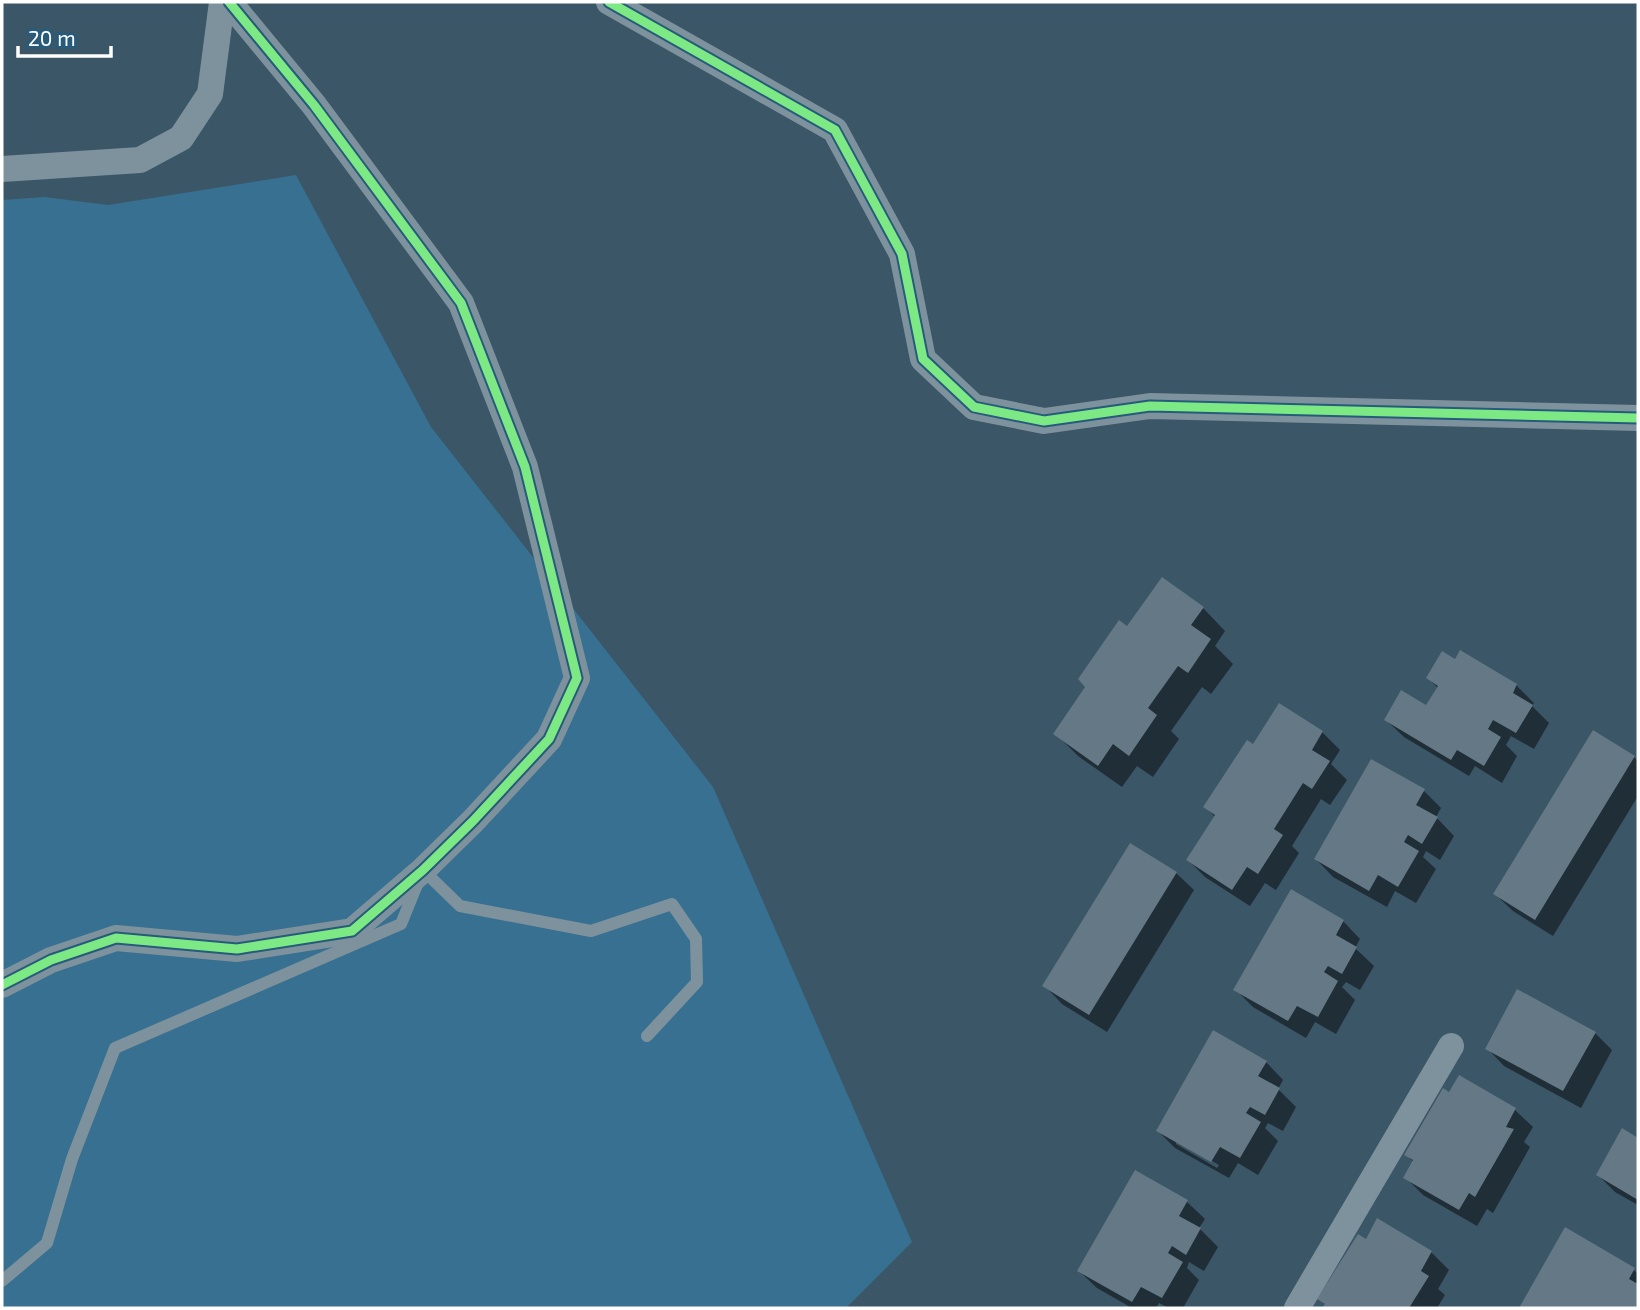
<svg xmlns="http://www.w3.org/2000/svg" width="1640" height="1310" font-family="'Exo 2',sans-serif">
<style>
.green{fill:#377090}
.shadow{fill:#0007;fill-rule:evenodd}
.building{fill:#647985}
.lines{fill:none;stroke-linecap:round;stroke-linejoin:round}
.lane{stroke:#7e929e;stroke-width:12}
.street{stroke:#7e929e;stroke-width:26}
.cycleway-casing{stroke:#265b7b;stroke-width:13}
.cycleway{stroke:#7ce984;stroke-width:9}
</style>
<rect width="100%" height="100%" fill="#3a5667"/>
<path class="green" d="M296,175L431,427L713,787L912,1242L846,1308H2V200L45,197L108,205Z"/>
<g class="shadow">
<path d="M1203,608L1225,631L1215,646L1233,664L1211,694L1202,687L1171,731L1179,739L1153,777L1137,766L1122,787L1078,756L1055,733L1128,628Z"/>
<path d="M1456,661L1516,685L1534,703L1532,706L1549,723L1534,749L1511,736L1506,745L1517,756L1502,783L1475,766L1469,776L1404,737L1386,720L1427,708L1438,688L1428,678Z"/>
<path d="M1280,705L1322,732L1340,750L1331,764L1347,780L1330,805L1321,799L1292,846L1299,853L1276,890L1265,883L1250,906L1205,877L1188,860L1215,817L1206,807L1254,746Z"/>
<path d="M1634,757L1638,761V796L1553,936L1513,911L1495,894Z"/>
<path d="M1424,791L1441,808L1436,817L1454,836L1440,860L1426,851L1423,857L1436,869L1416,903L1395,891L1387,907L1333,877L1316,859Z"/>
<path d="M1176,873L1194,890L1107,1032L1062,1004L1045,986Z"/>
<path d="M1343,921L1360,939L1355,948L1374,966L1360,990L1346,982L1342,987L1355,1000L1336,1034L1315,1022L1306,1038L1253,1007L1236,990Z"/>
<path d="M1595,1033L1612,1050L1581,1108L1504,1066L1487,1048Z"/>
<path d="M1266,1062L1283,1080L1278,1089L1296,1107L1283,1131L1268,1123L1265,1128L1278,1141L1258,1175L1238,1163L1229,1178L1175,1148L1158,1131ZM1176,1140L1219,1165L1217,1168L1176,1144Z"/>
<path d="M1459,1078L1515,1110L1533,1127L1524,1142L1530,1147L1493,1213L1487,1209L1477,1226L1423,1195L1405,1177L1414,1162L1406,1155Z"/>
<path d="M1623,1131L1638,1140V1205L1615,1192L1598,1175Z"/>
<path d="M1135,1172L1187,1202L1205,1219L1199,1228L1218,1247L1204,1271L1189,1262L1187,1268L1199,1280L1183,1308H1169L1159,1303L1156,1308H1132L1097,1288L1079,1271Z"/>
<path d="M1566,1230L1638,1273V1308H1521Z"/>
<path d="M1367,1241L1431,1252L1449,1270L1438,1289L1445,1295L1437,1308H1324L1326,1305L1319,1299Z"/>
</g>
<g class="building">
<path d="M1162,577L1204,607L1191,625L1211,639L1188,673L1178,666L1148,708L1157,715L1129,756L1113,744L1098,766L1053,734L1085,687L1078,679L1119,620L1127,626Z"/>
<path d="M1460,650L1517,684L1513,693L1533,705L1516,733L1493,720L1488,729L1501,737L1484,766L1457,750L1451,760L1384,720L1401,690L1426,705L1438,686L1426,678L1442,651L1455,659Z"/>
<path d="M1279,703L1323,731L1312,750L1330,761L1312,789L1303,783L1274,829L1283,835L1258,874L1247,867L1232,890L1186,860L1215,815L1203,807L1247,740L1253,744Z"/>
<path d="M1593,730L1635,756L1535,920L1493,894Z"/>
<path d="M1371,759L1425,789L1416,805L1438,817L1422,844L1408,835L1404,842L1419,851L1398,887L1378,875L1369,891L1314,859Z"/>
<path d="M1130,843L1177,872L1089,1015L1042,986Z"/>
<path d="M1291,889L1344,920L1336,935L1357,947L1342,974L1328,966L1324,972L1338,981L1318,1017L1297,1006L1288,1021L1233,990Z"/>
<path d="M1517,989L1596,1032L1563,1091L1485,1049Z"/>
<path d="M1213,1030L1267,1061L1258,1076L1280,1088L1265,1115L1250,1107L1246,1113L1261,1122L1240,1158L1220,1147L1211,1162L1156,1131Z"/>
<path d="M1459,1075L1516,1108L1506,1127L1514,1129L1475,1197L1469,1193L1459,1210L1403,1178L1413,1160L1404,1155L1443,1088L1449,1092Z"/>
<path d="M1622,1128L1638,1138V1200L1596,1175Z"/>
<path d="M1135,1170L1188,1200L1179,1216L1201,1228L1186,1255L1172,1246L1168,1253L1183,1262L1162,1298L1141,1287L1132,1302L1077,1271Z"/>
<path d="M1377,1218L1432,1251L1421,1271L1429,1276L1409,1308H1322L1325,1304L1317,1299L1358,1234L1366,1239Z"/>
<path d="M1565,1227L1635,1268L1629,1279L1638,1284V1308H1519Z"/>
</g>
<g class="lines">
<path class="lane" d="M2,1281L47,1243L72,1159L115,1048L401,924L423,870L460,906L591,931L672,904L696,939L697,982L647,1036"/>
<g class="street">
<path d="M609,2L835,130L902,254L923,359L974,407L1044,421L1150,406L1638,418"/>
<path d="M2,169L140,160L181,138L210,94L222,2"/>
<path d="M2,985L51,960L116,938L237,949L352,931L423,870L473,821L549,739L577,678L525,467L461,303L314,105L229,2"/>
<path d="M1297,1308L1451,1046"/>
</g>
<g class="cycleway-casing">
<g id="cycleway">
<path d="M609,2L835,130L902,254L923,359L974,407L1044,421L1150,406L1638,418"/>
<path d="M2,985L51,960L116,938L237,949L352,931L423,870L473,821L549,739L577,678L525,467L461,303L314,105L229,2"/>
</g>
</g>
<use href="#cycleway" class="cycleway"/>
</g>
<rect width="1640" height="1310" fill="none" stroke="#ffffff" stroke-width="7"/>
<path d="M18 46v10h93v-10" fill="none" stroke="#ffffff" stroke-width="3.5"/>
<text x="28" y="46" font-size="21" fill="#ffffff" stroke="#265b7b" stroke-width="5" paint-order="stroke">20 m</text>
</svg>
